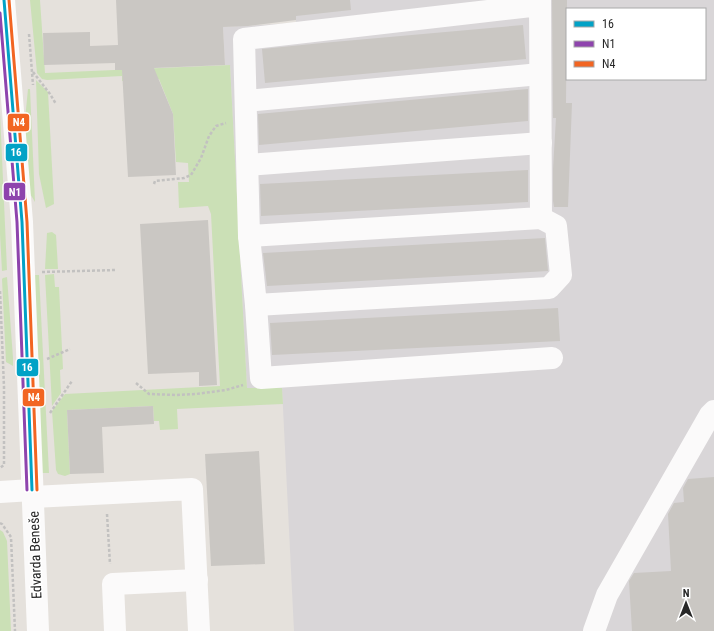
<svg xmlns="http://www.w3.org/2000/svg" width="714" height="631" font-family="'Roboto Condensed',sans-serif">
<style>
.industrial{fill:#d9d6d8;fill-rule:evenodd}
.green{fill:#cbe0b6}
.building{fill:#cac7c3}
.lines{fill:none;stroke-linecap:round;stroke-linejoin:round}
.path{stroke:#c2c1c0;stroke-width:2.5;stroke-dasharray:3 2;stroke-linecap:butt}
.minor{stroke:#fbfafa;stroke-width:22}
.bus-1-casing{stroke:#fff;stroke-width:6}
.bus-2-casing{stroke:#fff;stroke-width:6}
.bus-3-casing{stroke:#fff;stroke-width:6}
.bus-1{stroke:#02a2c6;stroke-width:3}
.bus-2{stroke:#8e44ad;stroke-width:3}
.bus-3{stroke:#f26522;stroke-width:3}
.labels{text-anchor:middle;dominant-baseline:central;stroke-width:3;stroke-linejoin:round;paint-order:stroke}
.street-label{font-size:14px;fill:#272727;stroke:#fff}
.line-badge{stroke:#fff;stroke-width:1.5}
.badge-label{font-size:11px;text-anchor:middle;font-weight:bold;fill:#fff}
</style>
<rect width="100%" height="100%" fill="#e5e1dc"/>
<path class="industrial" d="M295,0H714V631H294L282,388H247L230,65H225L223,27L296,23ZM567,9H705V79H567Z"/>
<g class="green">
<path d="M30,0H40L45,73L230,65L247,388H282L283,404L177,409L178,429L160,430L159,421H154L153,406L67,410L70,474L65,476L58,474L56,470L52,411L65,394L220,386L211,214L208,206L179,208L178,182H189L188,163L176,162L173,114L159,79L122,81V76L47,80L42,79L37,73Z"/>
<path d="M36,80L48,92L54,204L46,208L39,174Z"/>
<path d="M28,89H30L35,202L29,192L24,130Z"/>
<path d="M0,112L7,270L2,271L0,234Z"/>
<path d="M52,232L56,235L58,269H45L47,233Z"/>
<path d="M54,274L55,287H59L63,369L60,370L61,393L52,406L45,275Z"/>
<path d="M32,275H39L49,473H41Z"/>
<path d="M7,277L13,358V366L6,362L2,279L3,278Z"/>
<path d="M0,530L3,532L7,541L11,631H0Z"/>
</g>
<g class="building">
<path d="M116,0H350L351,10L296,16V20L248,26L223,27L225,65L154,68L173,114L176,175L128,177L122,70H115V63L44,65L43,33L90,32V46L118,45Z"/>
<path d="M552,0H567L566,103H572L568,207H554L553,201V169L556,118H553Z"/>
<path d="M523,25L526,59L265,83L262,49L322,43Z"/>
<path d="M528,89V121L259,145L258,114Z"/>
<path d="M528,170V202L261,216L260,184Z"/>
<path d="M208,220L217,385L199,386V372L148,374L140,224Z"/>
<path d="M545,238L548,271L267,286L263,253Z"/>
<path d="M558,308L560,341L272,355L270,323Z"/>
<path d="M153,406L154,424L102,427L104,473L70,474L67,410Z"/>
<path d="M259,451L265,564L211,566L205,454Z"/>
<path d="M714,477V631H632L629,581L634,573L671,571L668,514L674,503L684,502L683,488L688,479Z"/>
</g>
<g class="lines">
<g class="path">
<path d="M29,34L33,85"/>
<path d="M33,72L50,94L56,104"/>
<path d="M154,184L155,181L184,178L191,175L201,158L209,136L216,126L226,123"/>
<path d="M42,272L116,270"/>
<path d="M0,291L4,387V465L0,468"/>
<path d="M47,359L70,349"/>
<path d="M136,383L149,394L176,395L196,394L226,390L243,385"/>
<path d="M50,413L72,381"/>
<path d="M107,514L110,564"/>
<path d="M0,523L2,524L11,537L15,631"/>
</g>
<g class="minor">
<path d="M4,0L22,222L38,631"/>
<path d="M540,0L541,218L249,236L244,39L540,5"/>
<path d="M246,101L540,74"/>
<path d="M248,165L541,143"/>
<path d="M249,236L256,305L549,288L561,275L556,226L541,218"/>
<path d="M256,305L261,378L552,358"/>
<path d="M0,492L32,490"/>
<path d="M33,497L192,489L199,631"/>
<path d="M115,631L113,584L197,580"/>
<path d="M594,631L607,595L710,415L714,411"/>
</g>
<g class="bus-1-casing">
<path id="bus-1" d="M4,0L22,222L32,490"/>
</g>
<g class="bus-2-casing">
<path id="bus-2" d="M0,13L17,222L27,490"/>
</g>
<g class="bus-3-casing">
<path id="bus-3" d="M9,0L27,222L37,490"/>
</g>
<use href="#bus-1" class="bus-1"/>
<use href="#bus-2" class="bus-2"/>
<use href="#bus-3" class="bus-3"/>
</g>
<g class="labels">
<g class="street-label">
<text transform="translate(35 555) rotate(-92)">Edvarda Beneše</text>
</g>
</g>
<g class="line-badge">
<rect x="7" y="113" width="23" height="19" rx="4" fill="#f26522"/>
<rect x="5" y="143" width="23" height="19" rx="4" fill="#02a2c6"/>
<rect x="3" y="182" width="23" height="19" rx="4" fill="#8e44ad"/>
<rect x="16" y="358" width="23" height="19" rx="4" fill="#02a2c6"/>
<rect x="22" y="388" width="23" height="19" rx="4" fill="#f26522"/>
</g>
<g class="badge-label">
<text x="19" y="126">N4</text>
<text x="16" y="156">16</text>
<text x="15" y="196">N1</text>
<text x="27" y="371">16</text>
<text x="34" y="401">N4</text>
</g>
<rect x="566" y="8" width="140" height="72" fill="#ffffff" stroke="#a9a9a9"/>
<rect x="574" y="21" width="20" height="6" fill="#02a2c6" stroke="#a9a9a9"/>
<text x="602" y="28" font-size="12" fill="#272727">16</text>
<rect x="574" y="41" width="20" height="6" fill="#8e44ad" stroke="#a9a9a9"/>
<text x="602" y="48" font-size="12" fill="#272727">N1</text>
<rect x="574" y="61" width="20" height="6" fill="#f26522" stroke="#a9a9a9"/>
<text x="602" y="68" font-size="12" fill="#272727">N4</text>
<g transform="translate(686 603)" stroke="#ffffff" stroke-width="3" paint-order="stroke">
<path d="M0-3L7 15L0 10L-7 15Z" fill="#272727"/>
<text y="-6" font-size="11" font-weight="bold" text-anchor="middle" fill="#272727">N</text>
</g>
</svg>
